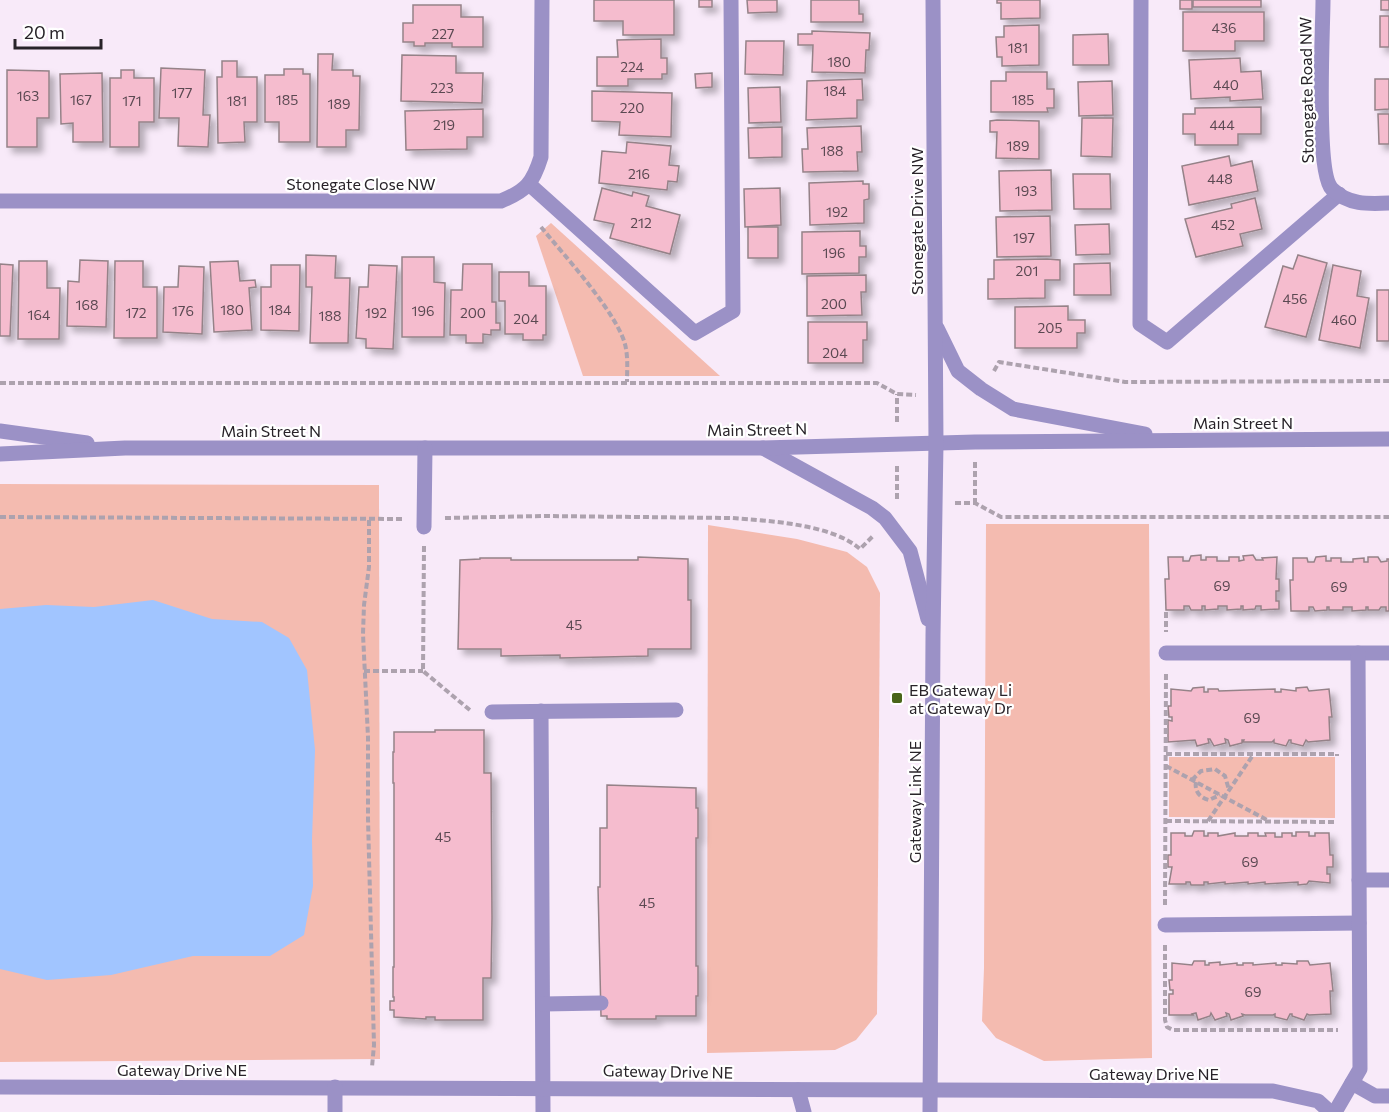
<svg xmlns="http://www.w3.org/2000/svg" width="1389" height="1112" font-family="Commissioner,sans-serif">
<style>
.green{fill:#f4bbb0}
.water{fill:#a1c5ff}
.building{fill:#f5bcce;stroke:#958288;stroke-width:1.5;filter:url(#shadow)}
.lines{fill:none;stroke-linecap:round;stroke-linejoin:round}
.path{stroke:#ada2ae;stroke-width:4;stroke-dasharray:6 3;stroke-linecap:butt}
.minor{stroke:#9b91c6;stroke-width:15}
.poi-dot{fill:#496619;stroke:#fff;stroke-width:2}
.labels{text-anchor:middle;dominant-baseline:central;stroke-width:4.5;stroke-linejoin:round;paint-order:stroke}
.number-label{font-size:14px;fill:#5b4952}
.street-label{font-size:16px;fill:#282329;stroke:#fff}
.poi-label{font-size:16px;fill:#282329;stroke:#fff;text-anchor:start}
</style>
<defs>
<filter id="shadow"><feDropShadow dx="5.5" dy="5.5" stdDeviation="3" flood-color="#0004"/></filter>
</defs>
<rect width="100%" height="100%" fill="#f8eaf9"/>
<g class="green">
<path d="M551,223L720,376H583L536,236Z"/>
<path d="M0,484L379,485L380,1059L0,1062Z"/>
<path d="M986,524H1149L1152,1058L1044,1061L996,1038L982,1021L984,968Z"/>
<path d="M708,525L797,539L847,552L867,567L880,593L877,1014L856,1040L835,1050L707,1053Z"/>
<path d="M1169,757H1335V818L1169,817Z"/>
</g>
<path class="water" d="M153,600L212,619L262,622L289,638L307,670L315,750L312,840L313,886L304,935L270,956H193L111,975L47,980L0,969V609L46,605L94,607Z"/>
<g class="building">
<path d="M594,0H674V35H623V21H594Z"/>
<rect x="699" y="0" width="13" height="7"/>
<path d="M747,0H777V12L748,13Z"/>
<path d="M811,0H859V14H863V22H811Z"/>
<path d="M997,0H1040V18L1001,19V3H997Z"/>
<rect x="1180" y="0" width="12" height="9"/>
<rect x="1193" y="0" width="68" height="7"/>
<rect x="1381" y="0" width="8" height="10"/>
<path d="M413,5H461V17H483V47H452V43H425V46H414V42H403V23H413Z"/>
<path d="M1183,12H1264V41H1235V51H1183Z"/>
<rect x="1380" y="16" width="9" height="31"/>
<path d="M1039,25V65L1002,66V57H997L996,37H1004V26Z"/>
<path d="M812,31L870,33L869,50H866L865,73L812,72L813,45H798V34H812Z"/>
<path d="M1108,34L1109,65H1073V35Z"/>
<path d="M661,39V58H667V74H662V79H628V86H597V57H618L617,40Z"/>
<path d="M746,41H784L783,75L745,74Z"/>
<path d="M318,54H333L332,70H353V76H360L359,130H346V147H317Z"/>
<path d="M402,55L456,56V73H483L482,103L401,101Z"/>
<path d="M1240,58L1241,72L1261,71L1263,99L1230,101V97L1191,99L1189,60Z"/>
<path d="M222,61H237V77H257V122H244L245,142L218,143L217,77H222Z"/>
<path d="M161,68L205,70L203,115H210L208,147L178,146L179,118H159Z"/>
<path d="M284,69H303V74H310V142H279V122H265V75H284Z"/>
<path d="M7,70L49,71V118H37V147H7Z"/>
<path d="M121,70H134V78H154V122H139V147H110V78H121Z"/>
<path d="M1006,72H1047V89H1054V108H1047L1048,112H991V81H1006Z"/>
<path d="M102,73L103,142H73V123L61,124L60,74Z"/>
<path d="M712,73V87L696,88L695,74Z"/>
<path d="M862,79L863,100H857V118L806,120L807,81Z"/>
<path d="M1375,79H1389V109L1375,110Z"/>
<path d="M1112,81L1113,115L1079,116L1078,82Z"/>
<path d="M780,87L781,122L749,123L748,88Z"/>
<path d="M592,91L672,93L671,137L619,135L620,122L592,121Z"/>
<path d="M1261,107V134H1238V145H1195V134H1183V114H1195V108Z"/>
<path d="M483,109V137H467V149L406,150L405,111Z"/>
<path d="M1378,114H1389V144H1379Z"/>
<path d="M1082,118H1113L1112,157L1081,156Z"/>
<path d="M997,120L1039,121V159L996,158L997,132H990V121Z"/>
<path d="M861,126L862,152H857L858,171L803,172L802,149H808L807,128Z"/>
<path d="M782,127V157L749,158L748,128Z"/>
<path d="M627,142L671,146L669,165L679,166L677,182L668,181L667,190L599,183L602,151L626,153Z"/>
<path d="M1229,156L1231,166L1252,161L1258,191L1189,205L1182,166Z"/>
<path d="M1051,170L1052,210L1000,211L999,171Z"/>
<path d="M1073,174H1110L1111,209H1074Z"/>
<path d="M863,181V184H869V199L864,200V223L810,225L809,183Z"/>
<path d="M602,188L632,196L633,192L649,196L646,206L680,215L670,254L610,238L614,224L594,220Z"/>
<path d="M780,188L781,225L745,227L744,189Z"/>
<path d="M1255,198L1262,229L1240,234L1243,246L1196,257L1185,219L1232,208L1231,204Z"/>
<path d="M1050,216L1051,256L997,257L996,217Z"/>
<path d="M1109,224L1110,254L1076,255L1075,225Z"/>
<rect x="748" y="227" width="30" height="31"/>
<path d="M860,231V246H866V257H859V273L802,274V232Z"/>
<path d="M306,255L336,256L335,278H350L348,343H310L312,287H306Z"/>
<path d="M1298,255L1327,263L1306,337L1265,327L1283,266L1293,269Z"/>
<path d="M402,257H434V282L445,283L444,337H402Z"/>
<path d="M1047,259L1060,260V280H1045V298L988,299V279H994V260Z"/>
<path d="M80,260L108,261L106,327L67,326L68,281L79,282Z"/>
<path d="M19,261H47V288H60L59,339H18Z"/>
<path d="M115,261H143V287H157V338H114Z"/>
<path d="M238,261L240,281L255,280L256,287L249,288L252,330L214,332L210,262Z"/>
<path d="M1110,263L1111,295H1074V264Z"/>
<path d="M0,264L13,265L10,336H0Z"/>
<path d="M463,264H492V302H496V323H500V330H491V335L483,334V343H466V335H450L451,290H462Z"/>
<path d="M271,265H300L299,331L261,330V287H271Z"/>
<path d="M369,265L397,266L393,349L366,348V339L356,338L359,287H368Z"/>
<path d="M1333,265L1361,271L1357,296L1369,298L1360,348L1319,340Z"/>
<path d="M179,266L204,267L202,334L163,332L164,287H178Z"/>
<path d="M499,272H529V286H546V335H543V340H523V334H505V301H499Z"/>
<path d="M866,275V292H861L862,315L807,316V276Z"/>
<rect x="1377" y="290" width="12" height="51"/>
<path d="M1068,306V320H1085V333H1077V348H1015V307Z"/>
<path d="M808,322H867V340H863V363H808Z"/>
<path d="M1201,555V560H1206V557H1217V561H1229V557H1239V561L1244,560L1243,556L1253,555L1256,560H1263L1262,558L1277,557L1276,579H1279V591H1276V601H1279V609L1261,610V606H1256L1255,609L1243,610V606H1241V609L1227,610V606H1218V609L1205,610V606H1202V610H1191L1189,606H1184V610H1166L1165,579H1169L1168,557H1183V561H1189L1191,556Z"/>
<path d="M1326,556V561H1331V558H1341V562H1353V559L1364,558V562H1368V557H1378L1381,562L1387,561V559H1389V611H1386V607H1381L1379,610H1368V607H1366V610L1352,611V607H1343V610H1329V607H1327V610L1315,611L1313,607H1309V611H1291L1290,580H1293V558H1307L1308,562H1314L1316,557Z"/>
<path d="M638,557L688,559V600H691V649H648V656L560,658V655L501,656V649H458L460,560L480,559V558H511V560H638Z"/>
<path d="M1204,687V692H1208V689H1218L1219,691L1275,689V692H1281V689L1296,691V688L1307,687L1309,691L1329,689L1332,717H1329L1330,740L1308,742L1306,740L1303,746L1291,743V740H1289L1286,746L1274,743V740L1272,742H1243L1244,740H1242V743L1230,746L1228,740L1225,739L1226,743L1214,746L1210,739H1208L1209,743L1197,746L1195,740L1168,742V720L1172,721V717H1169L1168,706H1171V689L1191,691L1193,688Z"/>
<path d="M435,730H484V773H491L492,918L491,978H483V1020H435V1017H426V1019L394,1017V1010H390V1001H394V997H393V967H394V783H393V752H394V732H435Z"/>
<path d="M607,785L696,788V808H698V838H696V966H698V996H696V1016H656V1019H607V1016H601L598,887H600V828H607Z"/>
<path d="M1194,831H1204V836H1208V833H1218V836L1235,833V836H1248V833H1258V836H1266L1265,833H1275V837H1282V833H1292V836H1296V832H1309V836H1315V833H1329L1330,855H1333V867H1327V874H1330V883L1309,881L1307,884L1298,885V882L1265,884V882L1248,884V882L1225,884V882L1208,884V882H1204V885H1191L1190,882H1186V884H1169L1172,867H1168V855H1171V833H1185V836H1192Z"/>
<path d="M1194,961H1205V965H1209V963L1220,962V965L1237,963V965H1243V963H1253V965L1276,963V965H1282V963L1297,964V961H1308L1310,965L1330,963L1333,991H1330L1331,1014L1309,1015L1307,1014L1304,1020L1292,1016V1014H1290L1287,1020L1275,1017V1014L1273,1015H1245L1242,1014L1243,1016L1231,1020L1229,1014L1226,1013L1227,1016L1215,1020L1211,1013L1210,1016L1198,1020L1196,1013L1192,1014L1193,1015H1169V994H1173V990H1170L1169,980H1172V963L1192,965Z"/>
</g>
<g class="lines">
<g class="path">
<path d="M541,227C563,254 622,318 626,349C628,360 627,371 627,382"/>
<path d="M994,371L999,362L1125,382L1389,381"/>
<path d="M0,383H877L897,394L916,395"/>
<path d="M897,422V394"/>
<path d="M975,462V503"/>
<path d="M897,466V500"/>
<path d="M955,503H975L1001,517H1389"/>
<path d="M0,517L404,519"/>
<path d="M445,518L544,516L732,518C769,521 832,524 860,549L873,536"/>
<path d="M369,520V567L364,605L363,634L368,737V819L374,1045L372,1067"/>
<path d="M424,546L423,671L471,711"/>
<path d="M1166,612V632"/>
<path d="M364,671H423"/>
<path d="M1166,754H1337V756"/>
<path d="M1166,766L1269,821"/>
<path d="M1192,780L1201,771L1215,769L1225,776L1229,790"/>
<path d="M1196,782C1194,792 1201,798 1209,800L1220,795"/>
<path d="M1166,821L1337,822"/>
<path d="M1208,821L1253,755"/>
<path d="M1165,905L1166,672"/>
<path d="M1165,945V1020L1167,1027L1173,1030H1338"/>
</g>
<g class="minor">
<path d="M1141,0L1140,324L1167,342L1339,194"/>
<path d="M1323,0C1323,31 1315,172 1332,189C1348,205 1368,204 1389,203"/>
<path d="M529,184L695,333L733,311L731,0"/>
<path d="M0,201H501C526,191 533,183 541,157L542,0"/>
<path d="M937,328L958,371L981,389L1013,409L1145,434"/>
<path d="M0,431L87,443"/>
<path d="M763,448L872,508L885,518L910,551L928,619"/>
<path d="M0,454L125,448H763L975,442L1389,439"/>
<path d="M424,527L425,448"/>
<path d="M1166,653H1389"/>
<path d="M541,711L543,1112"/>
<path d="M492,712L676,710"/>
<path d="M1359,880H1389"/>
<path d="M1165,925L1359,923"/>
<path d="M543,1004L601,1003"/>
<path d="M1352,1083L1375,1096H1389"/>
<path d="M0,1087L1273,1091L1318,1101L1330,1112"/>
<path d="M335,1087V1112"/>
<path d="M798,1090L804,1112"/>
<path d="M930,1112L933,636L936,443L933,0"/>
<path d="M1335,1112L1360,1069L1358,653"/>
</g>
</g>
<rect class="poi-dot" x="891" y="692" width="12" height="12" rx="3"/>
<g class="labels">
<g class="number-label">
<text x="1224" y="27">436</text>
<text x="443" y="33">227</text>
<text x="1018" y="47">181</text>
<text x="839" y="61">180</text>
<text x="632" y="66">224</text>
<text x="1226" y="84">440</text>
<text x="442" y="87">223</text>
<text x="835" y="90">184</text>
<text x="182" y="92">177</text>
<text x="28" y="95">163</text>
<text x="81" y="99">167</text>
<text x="287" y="99">185</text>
<text x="1023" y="99">185</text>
<text x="132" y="100">171</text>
<text x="237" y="100">181</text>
<text x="339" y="103">189</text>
<text x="632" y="107">220</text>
<text x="444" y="124">219</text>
<text x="1222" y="124">444</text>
<text x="1018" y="145">189</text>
<text x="832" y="150">188</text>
<text x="639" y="173">216</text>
<text x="1220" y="178">448</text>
<text x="1026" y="190">193</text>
<text x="837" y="211">192</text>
<text x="641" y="222">212</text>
<text x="1223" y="224">452</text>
<text x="1024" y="237">197</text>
<text x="834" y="252">196</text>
<text x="1027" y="270">201</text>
<text x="1295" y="298">456</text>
<text x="834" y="303">200</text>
<text x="87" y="304">168</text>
<text x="232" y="309">180</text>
<text x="280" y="309">184</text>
<text x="183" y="310">176</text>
<text x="423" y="310">196</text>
<text x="136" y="312">172</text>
<text x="376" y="312">192</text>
<text x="473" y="312">200</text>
<text x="39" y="314">164</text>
<text x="330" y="315">188</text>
<text x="526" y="318">204</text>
<text x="1344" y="319">460</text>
<text x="1050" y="327">205</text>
<text x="835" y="352">204</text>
<text x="1222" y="585">69</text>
<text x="1339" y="586">69</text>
<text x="574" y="624">45</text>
<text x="1252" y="717">69</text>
<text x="443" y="836">45</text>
<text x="1250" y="861">69</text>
<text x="647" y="902">45</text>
<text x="1253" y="991">69</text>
</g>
<g class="street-label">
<text transform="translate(1306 90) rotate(-91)">Stonegate Road NW</text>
<text x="361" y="183">Stonegate Close NW</text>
<text transform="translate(916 221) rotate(-90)">Stonegate Drive NW</text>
<text x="1243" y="422">Main Street N</text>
<text transform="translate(757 429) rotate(-1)">Main Street N</text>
<text x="271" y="430">Main Street N</text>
<text transform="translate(914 802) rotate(-90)">Gateway Link NE</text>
<text x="182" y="1069">Gateway Drive NE</text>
<text transform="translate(668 1071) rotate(1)">Gateway Drive NE</text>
<text x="1154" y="1073">Gateway Drive NE</text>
</g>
<g class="poi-label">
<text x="909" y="689">EB Gateway Li<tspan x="909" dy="18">at Gateway Dr</tspan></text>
</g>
</g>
<path d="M15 39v9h86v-9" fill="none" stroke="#282329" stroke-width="3"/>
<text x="24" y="39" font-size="18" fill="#282329" stroke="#ffffff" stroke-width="4.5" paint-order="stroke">20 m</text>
</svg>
